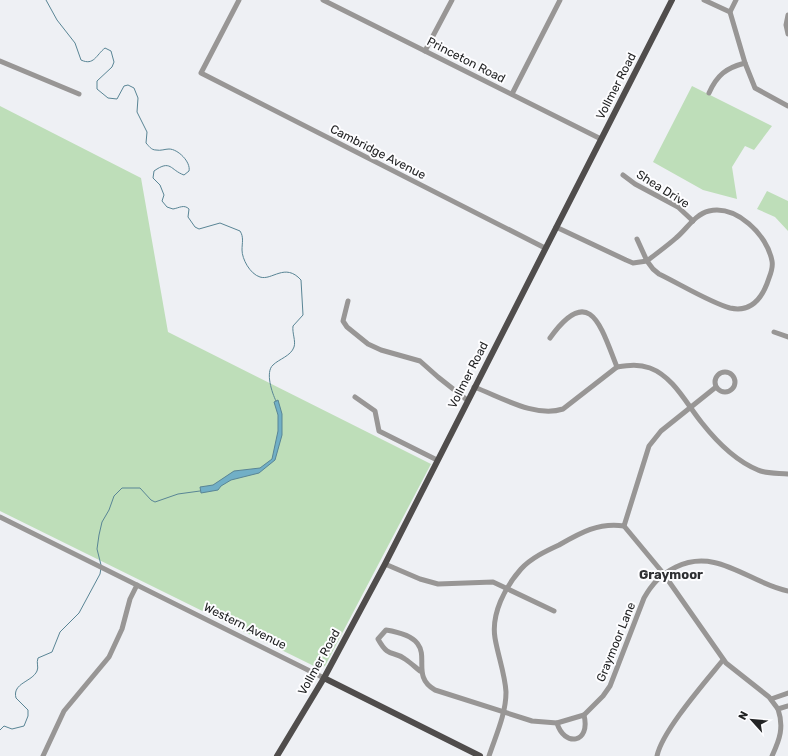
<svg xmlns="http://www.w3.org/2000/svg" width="788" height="756" font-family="Rubik,sans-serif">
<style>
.green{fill:#bedeb9}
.water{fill:#71afc6;stroke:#598595}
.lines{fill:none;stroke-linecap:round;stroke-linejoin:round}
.stream{stroke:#598595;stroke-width:1}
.minor{stroke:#989695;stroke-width:5}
.major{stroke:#504d4c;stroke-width:6}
.labels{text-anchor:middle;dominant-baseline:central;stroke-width:4;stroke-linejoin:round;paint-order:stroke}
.street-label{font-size:12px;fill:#222324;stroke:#fdfdff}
.neighbourhood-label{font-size:13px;font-weight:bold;fill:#2f3033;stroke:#fdfdff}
</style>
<rect width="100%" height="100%" fill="#eef0f4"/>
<g class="green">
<path d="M692,86L772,126L754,150L745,146L732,167L737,199L703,190L653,162Z"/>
<path d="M0,106L141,178L168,332L431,464L325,666L318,668L0,511Z"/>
<path d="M767,191L788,201V231L775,217L757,209Z"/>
</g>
<path class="water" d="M278,400L282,414V435L275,460L259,473L231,480L221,486L218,490L201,493L200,487L213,485L234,471L260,468L272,459L278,431V415L274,402Z"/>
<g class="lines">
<g class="stream">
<path d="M46,0L57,20L75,43L81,60C94,66 96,55 105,48L111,51L114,62L112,67L97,81V89L108,98L117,99L124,86L128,85L134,88L138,98L137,112L147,132L146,143C149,146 151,150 156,150C161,151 165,149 169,149C178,149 191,162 189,171L184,175C170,170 171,159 154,171L153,178L160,185L164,195L162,201L167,207L173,209C179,208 184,204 189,209L188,217L195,227L199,229L220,223L240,231C244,237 242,243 242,250C242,259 250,274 260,277C272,281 285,262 301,280L303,315L293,326C292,333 296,341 294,347C291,356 279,359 273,365C265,372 272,393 276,401"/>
<path d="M101,565L97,549L99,535L102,522L109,510L114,496L122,488H140L151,500L155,502L178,494L200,491"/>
<path d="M0,730L4,726L12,729L24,726L28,716V710L16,698C12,683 32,682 37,671C39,667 36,663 38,658L52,652L60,632L79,613L100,574L101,568"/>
</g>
<g class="minor">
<path d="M239,0L201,73L545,248"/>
<path d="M323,0L601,139"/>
<path d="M704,0L730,12L745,63L755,88L788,106"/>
<path d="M730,12L736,0"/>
<path d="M788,15L786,25L788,34"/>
<path d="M425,51L452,0"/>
<path d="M0,61L79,94"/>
<path d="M709,93C717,75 726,68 745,63"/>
<path d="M512,94L560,0"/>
<path d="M623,175L635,184L678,207L693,221"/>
<path d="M556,227L626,260L633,263L647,261L653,269L659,274C678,283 711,303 730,308C752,313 763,297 769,278C771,273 773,266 772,261C767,234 736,205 709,211C695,214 686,230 676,238C667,246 657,253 647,261L637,239"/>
<path d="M348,301L343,321L347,327L368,344L381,350L420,361L438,377L467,400"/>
<path d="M774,332L788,337"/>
<path d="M550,338C590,282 601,327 617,367C629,365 639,364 650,368C674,377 687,405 702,423C717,442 736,461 758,470C766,474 779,473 788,474"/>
<circle cx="725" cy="382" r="10"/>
<path d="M474,387C501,397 535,418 563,409L617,367"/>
<path d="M355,397L375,411L379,431L437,460"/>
<path d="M0,517L324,678"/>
<path d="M624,526L663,573L726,663L769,697L778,709"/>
<path d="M385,564L420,579L438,584L493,582L554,611"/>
<path d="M420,671C415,667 411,663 405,659C393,650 389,659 378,639L386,630C448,640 403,672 435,690L532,721L557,723L584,715"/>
<path d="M771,699L788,693"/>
<path d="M557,723C564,747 591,744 584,715L603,696L610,686L644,598C652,584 660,575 676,567C717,547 749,583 788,591"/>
<path d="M43,756L64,711L109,657L122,629L130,599L137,585"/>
<path d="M489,756C496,735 506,714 506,692C505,674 498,656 495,638C491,614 505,587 521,569C531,558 546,551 559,545C580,533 599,522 624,526L649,446L661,431L716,387"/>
<path d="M657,756C662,731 706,681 723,660"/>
<path d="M772,756C780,739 784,727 778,709L788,706"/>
</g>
<g class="major">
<path d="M324,678L480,756"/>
<path d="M277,756L324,678L385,564L672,0"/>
</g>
</g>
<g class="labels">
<g class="street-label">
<text transform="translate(466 60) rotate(27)">Princeton Road</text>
<text transform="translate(616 86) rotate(-63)">Vollmer Road</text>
<text transform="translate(378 152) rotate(27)">Cambridge Avenue</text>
<text transform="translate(663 189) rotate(32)">Shea Drive</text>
<text transform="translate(468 375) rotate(-63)">Vollmer Road</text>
<text transform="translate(245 626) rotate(26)">Western Avenue</text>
<text transform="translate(616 642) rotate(-68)">Graymoor Lane</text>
<text transform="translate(319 662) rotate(-61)">Vollmer Road</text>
</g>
<g class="neighbourhood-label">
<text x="671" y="574">Graymoor</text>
</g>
</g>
<g transform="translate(752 720) rotate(297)" stroke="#fdfdff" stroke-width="3" paint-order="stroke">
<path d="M0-3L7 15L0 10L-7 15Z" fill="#222324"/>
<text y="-6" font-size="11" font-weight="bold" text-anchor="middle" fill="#222324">N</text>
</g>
</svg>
